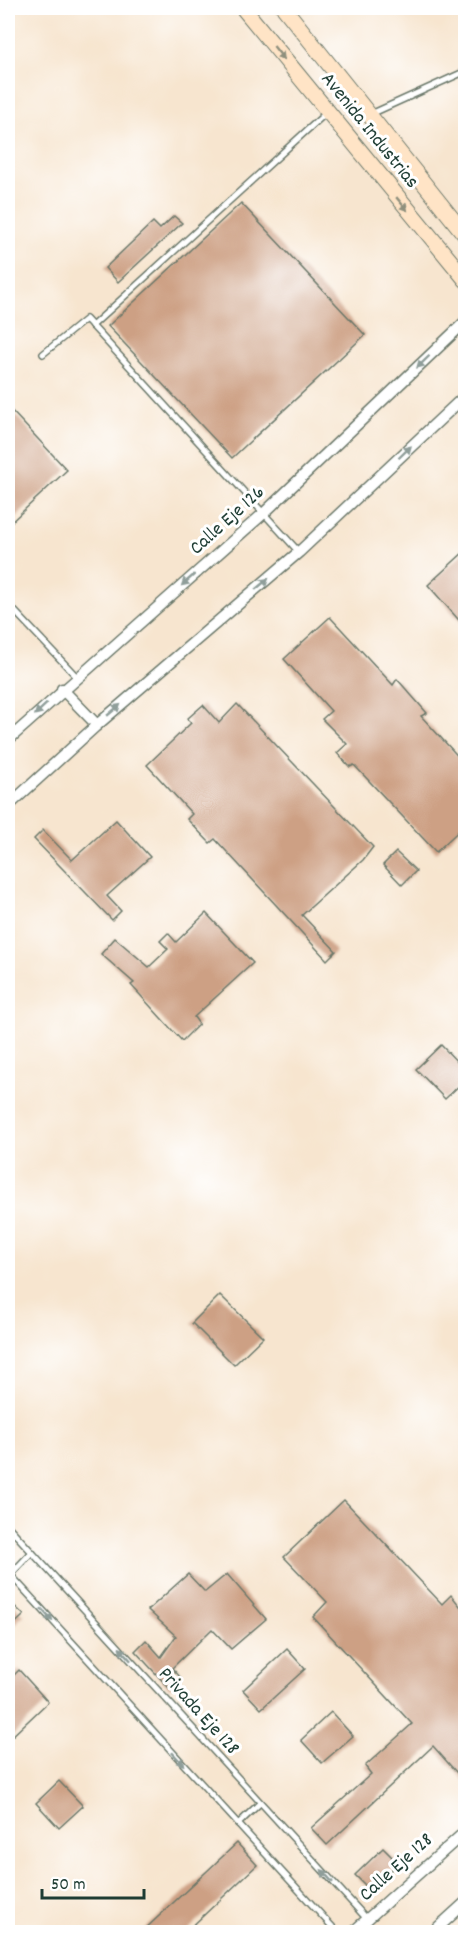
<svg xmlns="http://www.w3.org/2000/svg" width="473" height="1940" font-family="Dekko,sans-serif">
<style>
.building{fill:#cda084}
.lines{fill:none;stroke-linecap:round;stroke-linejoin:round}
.lane-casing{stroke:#6b786a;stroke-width:8}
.street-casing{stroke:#6b786a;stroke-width:13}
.secondary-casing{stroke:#6b786a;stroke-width:17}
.lane{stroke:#fff;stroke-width:5}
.street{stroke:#fff;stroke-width:10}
.secondary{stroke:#ffe4c6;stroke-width:15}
.oneway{fill:#8f907d}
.oneway2{fill:#8f9e9a}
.labels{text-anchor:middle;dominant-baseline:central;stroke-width:6;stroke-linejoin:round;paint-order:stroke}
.street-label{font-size:20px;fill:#1f3d34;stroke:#fff}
</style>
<rect width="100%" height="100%" fill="#fff"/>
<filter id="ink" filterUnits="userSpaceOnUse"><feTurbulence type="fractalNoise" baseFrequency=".0167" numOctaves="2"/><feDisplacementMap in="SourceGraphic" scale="12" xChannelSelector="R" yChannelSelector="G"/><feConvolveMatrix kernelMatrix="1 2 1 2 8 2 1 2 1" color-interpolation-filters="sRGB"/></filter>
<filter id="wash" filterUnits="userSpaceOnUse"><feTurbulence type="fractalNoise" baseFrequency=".008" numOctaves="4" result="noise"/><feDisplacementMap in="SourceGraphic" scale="24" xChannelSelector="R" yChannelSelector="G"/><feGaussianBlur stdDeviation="1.35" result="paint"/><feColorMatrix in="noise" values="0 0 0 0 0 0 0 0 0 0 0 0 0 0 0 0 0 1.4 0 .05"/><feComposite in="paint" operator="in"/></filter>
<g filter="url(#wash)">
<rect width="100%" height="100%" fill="#f7e5cf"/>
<g id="blocks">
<g class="building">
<path d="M241,203L365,335L232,458L108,326Z"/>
<path d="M174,216L182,223L118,282L105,268L153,222L160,229Z"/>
<path d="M8,407L67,470L8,525Z"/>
<path d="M465,551V627L428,585Z"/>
<path d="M330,617L393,685L397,679L427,713L421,716L465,764V825L436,852L354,765L350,767L337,753L347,744L322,719L331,711L284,659Z"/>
<path d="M237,704L373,847L363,860L302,915L336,951L327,960L215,839L210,843L187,819L192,814L147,765L191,723L187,719L203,705L219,723Z"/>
<path d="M116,820L150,857L107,896L121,911L112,920L34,839L43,830L72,860Z"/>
<path d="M396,852L416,871L402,885L383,865Z"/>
<path d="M206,913L253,963L194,1017L199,1024L182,1041L131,985L134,983L101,954L115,938L149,967L168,949L160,941L168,933L176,942Z"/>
<path d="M441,1045L465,1070V1080L445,1099L416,1069Z"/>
<path d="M220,1295L263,1337L234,1365L192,1323Z"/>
<path d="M344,1500L442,1604L451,1595L465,1612V1782L433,1746L327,1845L311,1828L371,1774L365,1766L412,1724L313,1617L327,1602L284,1557Z"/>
<path d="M188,1574L205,1592L227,1574L266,1619L231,1649L212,1629L172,1668L181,1678L170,1689L135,1651L146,1640L161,1657L176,1636L148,1610Z"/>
<path d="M8,1600L24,1615L8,1630Z"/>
<path d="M287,1649L305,1669L261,1709L243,1690Z"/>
<path d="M19,1670L48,1702L8,1740V1681Z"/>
<path d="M331,1712L353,1736L322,1763L301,1740Z"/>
<path d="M59,1781L83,1806L59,1828L36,1803Z"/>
<path d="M237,1843L257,1865L186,1932H142Z"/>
<path d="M383,1848L398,1863L370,1890L355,1875Z"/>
</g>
</g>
</g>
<g filter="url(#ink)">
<use href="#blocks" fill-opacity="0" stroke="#6b786a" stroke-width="1.5"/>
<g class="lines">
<g class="lane-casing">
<g id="lane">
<path d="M371,114L466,71"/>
<path d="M92,326L326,113"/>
<path d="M43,354L86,319L299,552"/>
<path d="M8,604L77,677"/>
<path d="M8,1526L367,1919"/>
<path d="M8,1572L337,1932"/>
<path d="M10,1575L32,1552"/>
<path d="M238,1824L260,1803"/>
</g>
</g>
<g class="street-casing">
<g id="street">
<path d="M62,689L97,725"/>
<path d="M8,740L264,513L466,321"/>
<path d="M8,806L97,725L299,552L466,395"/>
<path d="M353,1932L466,1831"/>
<path d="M433,1932L466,1902"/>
</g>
</g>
<g class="secondary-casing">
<g id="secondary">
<path d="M243,8L466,280"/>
<path d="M284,8L466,236"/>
</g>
</g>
<use href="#lane" class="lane"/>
<use href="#street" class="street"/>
<use href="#secondary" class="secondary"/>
</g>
<defs><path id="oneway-solid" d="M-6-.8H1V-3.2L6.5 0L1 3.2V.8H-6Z" transform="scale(1.5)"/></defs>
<g class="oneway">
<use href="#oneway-solid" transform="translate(279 53) rotate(52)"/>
<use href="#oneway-solid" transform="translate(402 204) rotate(50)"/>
</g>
<g class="oneway2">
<use href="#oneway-solid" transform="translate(423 362) rotate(136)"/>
<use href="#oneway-solid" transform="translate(405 452) rotate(-44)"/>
<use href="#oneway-solid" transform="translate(188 580) rotate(139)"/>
<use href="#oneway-solid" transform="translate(262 584) rotate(-40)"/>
<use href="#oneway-solid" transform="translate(41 709) rotate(137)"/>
<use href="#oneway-solid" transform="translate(114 710) rotate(-40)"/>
<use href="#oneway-solid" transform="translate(47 1615) rotate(48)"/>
<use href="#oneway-solid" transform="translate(125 1654) rotate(-132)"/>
<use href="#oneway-solid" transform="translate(178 1759) rotate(48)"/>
<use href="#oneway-solid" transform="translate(327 1876) rotate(-132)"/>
</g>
</g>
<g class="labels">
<g class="street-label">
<text transform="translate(369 131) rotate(51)">Avenida Industrias</text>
<text transform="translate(228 521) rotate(-42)">Calle Eje 126</text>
<text transform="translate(198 1712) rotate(48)">Privada Eje 128</text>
<text transform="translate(397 1868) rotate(-42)">Calle Eje 128</text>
</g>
</g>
<rect width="473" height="1940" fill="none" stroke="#fff" stroke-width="30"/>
<path d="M42 1889v9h102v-9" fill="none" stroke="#1f3d34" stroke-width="3"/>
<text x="51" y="1889" font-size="18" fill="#1f3d34" stroke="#ffffff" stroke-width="4.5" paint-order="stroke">50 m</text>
</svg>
